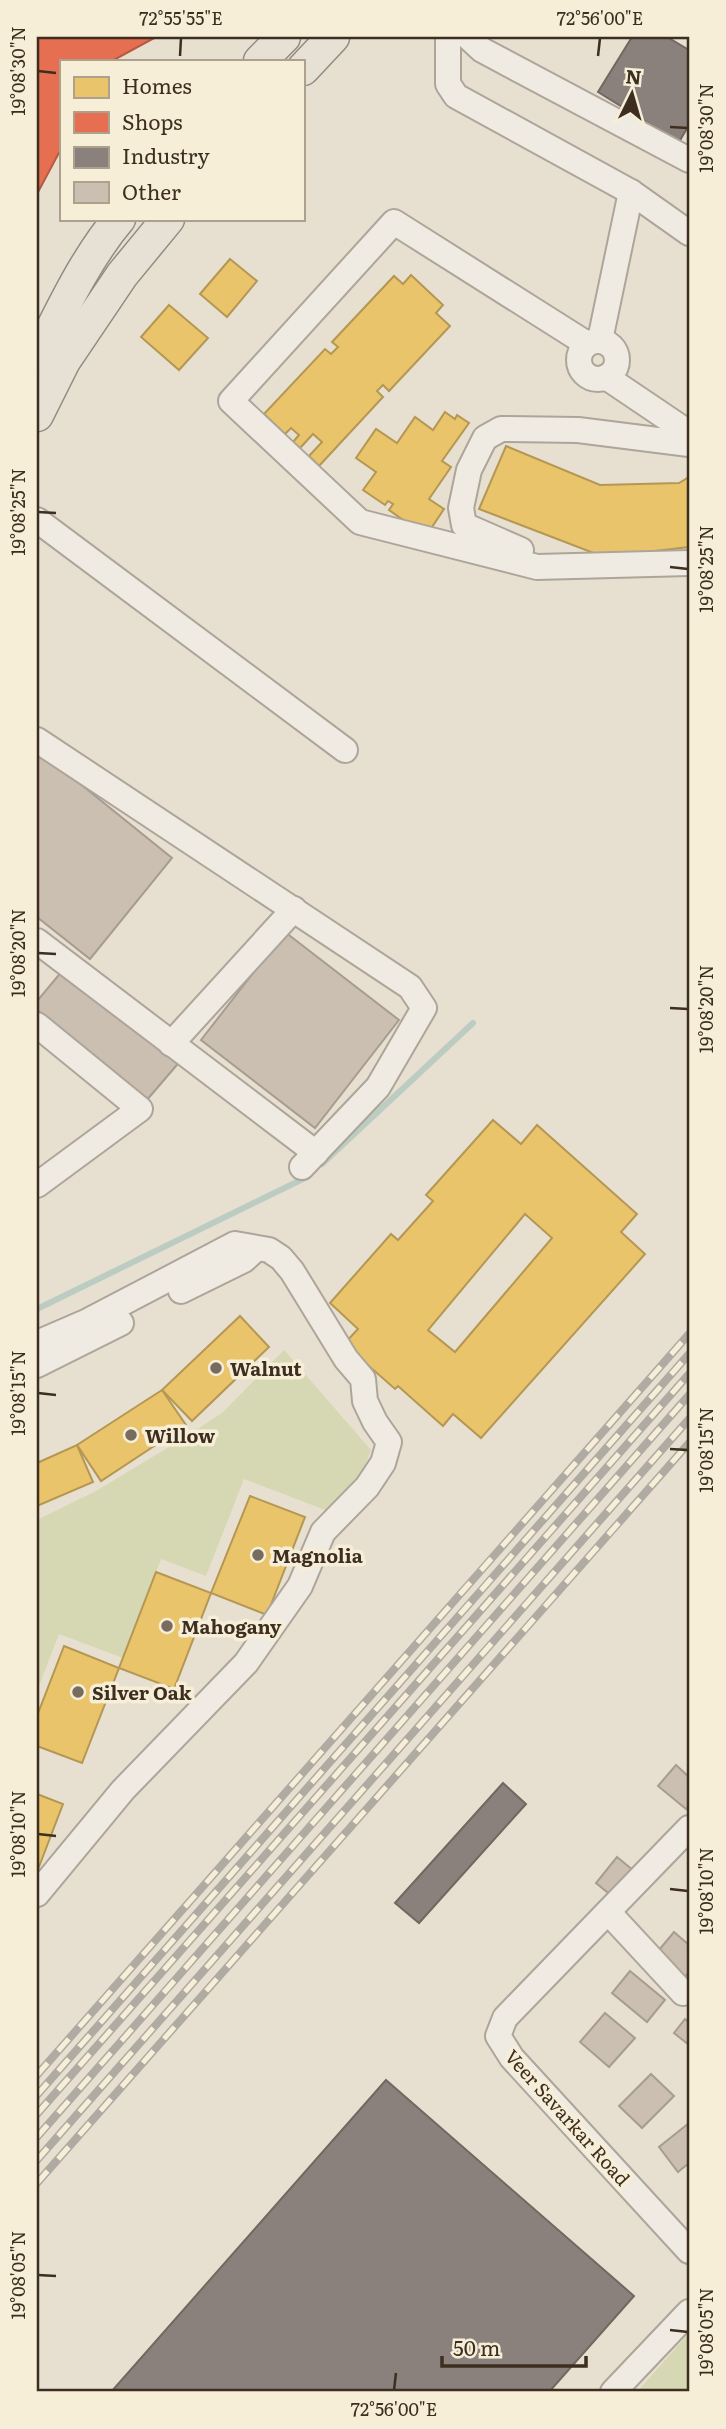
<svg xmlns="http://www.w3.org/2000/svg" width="726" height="2429" font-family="Literata,serif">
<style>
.green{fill:#d6d7b3}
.homes{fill:#e9c46a;stroke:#b59754;stroke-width:2;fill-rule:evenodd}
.shops{fill:#e76f51;stroke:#b45c42;stroke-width:2}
.industry{fill:#8a817c;stroke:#736860;stroke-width:2}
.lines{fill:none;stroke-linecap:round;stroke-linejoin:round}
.stream{stroke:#bcccc2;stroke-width:6}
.building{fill:#cbbfb2;stroke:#a89c90;stroke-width:2}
.minor-casing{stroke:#ada599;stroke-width:28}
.major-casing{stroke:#928b80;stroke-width:35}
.minor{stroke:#efebe3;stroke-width:24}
.major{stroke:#e6e1d4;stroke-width:32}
.rail-casing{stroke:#afaaa2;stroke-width:8}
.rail{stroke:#f7eed8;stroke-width:5;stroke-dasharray:16;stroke-linecap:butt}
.ticks{fill:none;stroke:#3d2e20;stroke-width:2.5}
.poi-dot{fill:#786c5e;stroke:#f7eed8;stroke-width:2.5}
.labels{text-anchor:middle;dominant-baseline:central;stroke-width:7;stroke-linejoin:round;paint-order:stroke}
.poi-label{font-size:19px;font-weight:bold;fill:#3d2e20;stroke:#f7eed8;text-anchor:start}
.street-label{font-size:19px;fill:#3d2e20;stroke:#f7eed8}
.neatline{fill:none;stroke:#3d2e20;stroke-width:2.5}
.ticks-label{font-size:18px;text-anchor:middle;fill:#3d2e20}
</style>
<rect width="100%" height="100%" fill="#e7e0d1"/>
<g class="green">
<path d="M284,1350L371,1450L346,1518L244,1479L206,1576L161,1559L123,1658L59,1634L37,1691V1520L96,1491L179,1441L222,1413Z"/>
<path d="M689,2333V2392H637Z"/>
</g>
<g class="homes">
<path d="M230,259L257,281L227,317L200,294Z"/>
<path d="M411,275L443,305L436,313L450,326L389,391L383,385L377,391L383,397L319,466L309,456L322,442L313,434L300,448L293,442L299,435L291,428L285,434L264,414L325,349L331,354L338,347L332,342L394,276L403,284Z"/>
<path d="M169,305L208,338L179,370L141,337Z"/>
<path d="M445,412L455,419L457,415L469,423L442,461L451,467L429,499L444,509L426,536L389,510L393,504L388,501L385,505L363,490L376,472L356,458L376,429L397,443L415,417L433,430Z"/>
<path d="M506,446L600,485L679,483L689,477V547L604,557L479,509Z"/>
<path d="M493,1120L521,1144L537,1125L637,1214L621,1232L645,1254L481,1438L453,1414L443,1426L398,1386L395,1389L344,1344L358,1329L330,1303L391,1234L398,1240L433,1201L426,1195ZM525,1214L552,1238L455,1352L428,1330Z"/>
<path d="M240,1316L269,1347L192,1421L162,1390Z"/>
<path d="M162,1390L186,1425L101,1481L77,1445Z"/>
<path d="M77,1445L93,1482L37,1506V1463Z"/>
<path d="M250,1496L305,1517L267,1615L211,1593Z"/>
<path d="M156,1572L211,1593L174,1689L119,1668Z"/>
<path d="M64,1646L119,1668L82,1763L37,1746V1716Z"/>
<path d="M37,1794L63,1804L37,1872Z"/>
</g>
<path class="shops" d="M37,37H156L112,61H61V149L37,194Z"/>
<g class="industry">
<path d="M632,37H667L689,50V125L679,142L598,92Z"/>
<path d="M503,1783L526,1804L419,1923L395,1903Z"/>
<path d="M386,2080L634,2296L549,2392H111Z"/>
</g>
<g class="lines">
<g class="stream">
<path d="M322,1164L473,1023"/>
<path d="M37,1309L309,1176"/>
</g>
</g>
<g class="building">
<path d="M37,749L172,858L90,959L37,917Z"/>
<path d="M285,932L399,1020L315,1128L201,1040Z"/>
<path d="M68,964L182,1059L146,1101L37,1010V1001Z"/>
<path d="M676,1765L689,1777V1805L686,1809L658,1786Z"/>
<path d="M617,1857L639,1875L617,1900L596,1883Z"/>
<path d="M674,1932L689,1945V1972L682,1980L654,1956Z"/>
<path d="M630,1971L665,2000L647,2022L612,1993Z"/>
<path d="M605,2013L635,2038L609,2067L580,2042Z"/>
<path d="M685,2019L689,2023V2045L674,2033Z"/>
<path d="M651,2074L674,2096L642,2128L619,2106Z"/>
<path d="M689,2123V2163L678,2172L659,2147Z"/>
</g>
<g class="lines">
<g class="minor-casing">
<g id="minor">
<path d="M448,37V84L456,96L631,192L689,233"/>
<path d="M468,37L482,50L689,160"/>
<path d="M600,340L631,192"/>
<circle cx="598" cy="360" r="19"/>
<path d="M587,344L394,222L231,401L360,522L537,567L689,563"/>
<path d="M606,377L686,431L689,430"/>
<path d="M37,520L345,750"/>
<path d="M521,550L464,525L461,508L469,470L485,438L501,429L578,430L689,444"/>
<path d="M37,740L410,987L424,1008L378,1087L302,1167"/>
<path d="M37,941L316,1153"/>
<path d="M37,1025L140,1109L37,1185"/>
<path d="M171,1044L294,909"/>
<path d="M181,1291L244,1260L256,1249"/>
<path d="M37,1343L88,1321L235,1244L269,1250L281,1258L292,1271L346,1359L363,1379L365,1401L375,1422L389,1442L383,1463L367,1487L323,1532L300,1586L246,1663L123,1790L37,1894"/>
<path d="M37,1365L121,1323"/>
<path d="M689,1828L505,2018L498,2036L512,2058L689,2251"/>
<path d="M608,1912L683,1993"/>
<path d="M613,2392L689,2312"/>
</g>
</g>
<g class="major-casing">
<g id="major">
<path d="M260,61L284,37"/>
<path d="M303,69L333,37"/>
<path d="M37,359C61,312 85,259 119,219"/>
<path d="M37,415L64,361L122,275L168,219"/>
</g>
</g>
<use href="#minor" class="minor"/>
<use href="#major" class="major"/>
<g class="rail-casing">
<g id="rail">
<path d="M37,2075L689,1334"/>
<path d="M37,2095L689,1354"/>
<path d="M37,2114L689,1374"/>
<path d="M37,2137L689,1395"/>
<path d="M37,2160L689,1419"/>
<path d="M37,2183L689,1443"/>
</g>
</g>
<use href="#rail" class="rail"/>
</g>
<path class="ticks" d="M180,56L181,38M598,56L600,38M38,71L56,73M670,127L688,128M38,512L56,513M670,567L688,569M38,953L56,954M670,1008L688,1009M38,1393L56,1395M670,1449L688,1450M38,1834L56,1836M670,1889L688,1891M38,2275L56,2276M670,2330L688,2332M394,2390L396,2373"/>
<g class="poi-dot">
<circle cx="216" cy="1368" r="7"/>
<circle cx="131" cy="1435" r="7"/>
<circle cx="258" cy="1555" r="7"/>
<circle cx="167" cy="1626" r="7"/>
<circle cx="78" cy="1692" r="7"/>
</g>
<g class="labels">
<g class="poi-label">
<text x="230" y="1368">Walnut</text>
<text x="145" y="1435">Willow</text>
<text x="272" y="1555">Magnolia</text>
<text x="181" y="1626">Mahogany</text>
<text x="92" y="1692">Silver Oak</text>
</g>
<g class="street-label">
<text transform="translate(568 2117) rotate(48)">Veer Savarkar Road</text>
</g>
</g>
<rect width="726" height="2429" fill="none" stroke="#f7eed8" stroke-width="77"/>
<rect x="60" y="60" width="245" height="161" fill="#f7eed8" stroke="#ada18e" stroke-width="2"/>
<rect x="74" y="77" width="35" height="21" fill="#e9c46a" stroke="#ada18e" stroke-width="2"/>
<text x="122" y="94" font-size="21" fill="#3d2e20">Homes</text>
<rect x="74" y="112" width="35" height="21" fill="#e76f51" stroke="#ada18e" stroke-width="2"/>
<text x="122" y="130" font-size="21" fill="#3d2e20">Shops</text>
<rect x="74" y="147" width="35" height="21" fill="#8a817c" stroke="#ada18e" stroke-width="2"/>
<text x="122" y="164" font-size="21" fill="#3d2e20">Industry</text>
<rect x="74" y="182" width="35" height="21" fill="#cbbfb2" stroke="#ada18e" stroke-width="2"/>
<text x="122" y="200" font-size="21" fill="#3d2e20">Other</text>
<g transform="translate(632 94) rotate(5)" stroke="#f7eed8" stroke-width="5" paint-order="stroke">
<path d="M0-5L12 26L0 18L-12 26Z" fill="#3d2e20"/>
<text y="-10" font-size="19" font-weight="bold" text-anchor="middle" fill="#3d2e20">N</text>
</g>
<path d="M442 2356v10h144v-10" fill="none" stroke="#3d2e20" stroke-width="3.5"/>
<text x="453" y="2356" font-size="21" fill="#3d2e20" stroke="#f7eed8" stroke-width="5" paint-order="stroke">50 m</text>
<rect x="38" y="38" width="650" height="2352" class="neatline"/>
<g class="ticks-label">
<text x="181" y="25">72°55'55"E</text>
<text x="600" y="25">72°56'00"E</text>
<text transform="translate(19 71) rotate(-90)" y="6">19°08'30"N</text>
<text transform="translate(707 128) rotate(-90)" y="6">19°08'30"N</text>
<text transform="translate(19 512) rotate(-90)" y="6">19°08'25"N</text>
<text transform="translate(707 569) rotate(-90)" y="6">19°08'25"N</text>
<text transform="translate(19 953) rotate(-90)" y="6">19°08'20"N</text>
<text transform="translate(707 1009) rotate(-90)" y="6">19°08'20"N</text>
<text transform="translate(19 1393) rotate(-90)" y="6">19°08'15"N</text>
<text transform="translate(707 1450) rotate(-90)" y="6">19°08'15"N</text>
<text transform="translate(19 1834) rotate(-90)" y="6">19°08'10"N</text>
<text transform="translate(707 1891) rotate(-90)" y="6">19°08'10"N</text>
<text transform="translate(19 2275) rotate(-90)" y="6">19°08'05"N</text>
<text transform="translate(707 2332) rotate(-90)" y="6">19°08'05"N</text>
<text x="394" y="2416">72°56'00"E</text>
</g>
</svg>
